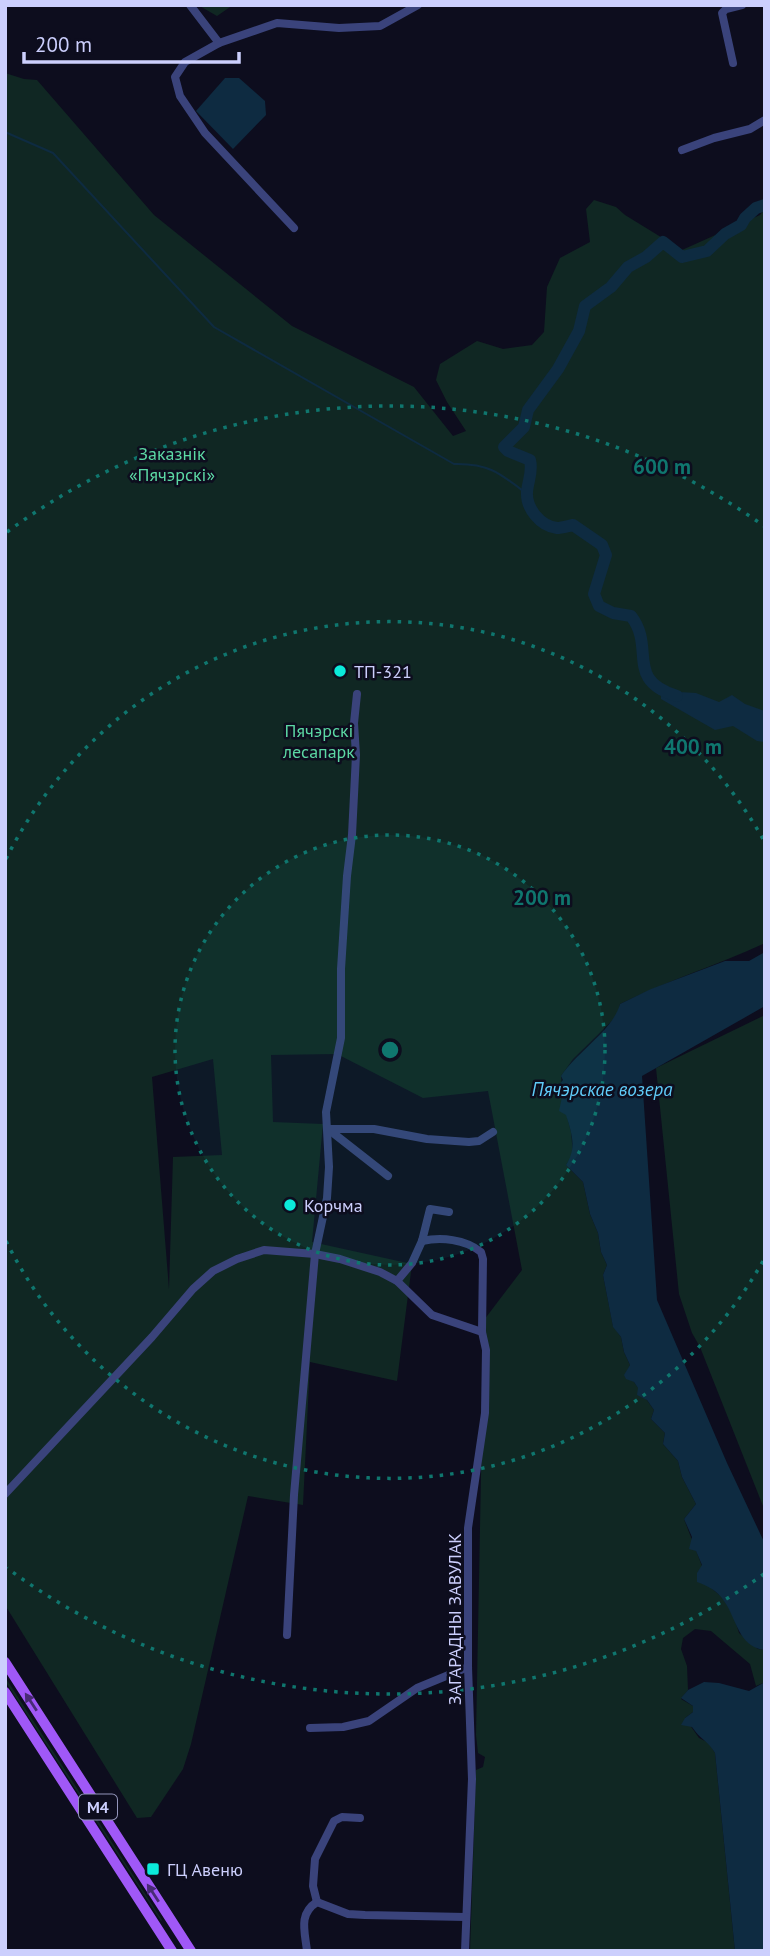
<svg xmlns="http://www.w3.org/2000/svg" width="770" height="1956" font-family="'PT Sans',sans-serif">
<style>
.green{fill:#102723;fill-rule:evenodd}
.water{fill:#0e2b41}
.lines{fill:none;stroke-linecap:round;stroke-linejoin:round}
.stream{stroke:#0e2b41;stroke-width:2}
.river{stroke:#0e2b41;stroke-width:12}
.minor{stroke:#3a437b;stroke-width:8}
.major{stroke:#a058f7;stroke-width:10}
.oneway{fill:#482b75}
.ring{fill:none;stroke:#0f766e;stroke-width:3.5;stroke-dasharray:3.5 7}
.poi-dot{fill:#0beada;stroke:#0d0d1e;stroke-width:2.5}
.labels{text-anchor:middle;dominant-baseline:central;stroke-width:5;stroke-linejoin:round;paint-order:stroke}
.shield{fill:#0d0d1e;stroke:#9395ba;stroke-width:2}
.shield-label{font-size:16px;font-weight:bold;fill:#cccffd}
.park-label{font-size:18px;fill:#5cd8a4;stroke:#0d0d1e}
.poi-label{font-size:18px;fill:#cccffd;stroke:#0d0d1e;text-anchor:start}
.street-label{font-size:18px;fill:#cccffd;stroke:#0d0d1e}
.water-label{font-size:19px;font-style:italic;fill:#5fcbf8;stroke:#0d0d1e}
.centre{fill:#0f766e;stroke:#0d0d1e;stroke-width:3.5}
.ring-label{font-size:21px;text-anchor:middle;font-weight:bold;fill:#0f766e;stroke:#0d0d1e;stroke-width:5;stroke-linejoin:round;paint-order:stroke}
</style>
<rect width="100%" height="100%" fill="#0d0d1e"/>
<g class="green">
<path d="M198,5H233L217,16Z"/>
<path d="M5,73L24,79L37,80L154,215L292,326L414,387L453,436L466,431L447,402L436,380L440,364L477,341L503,349L532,345L544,332L547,287L560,258L590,242L586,209L594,200L616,207L625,215L682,250L760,215L765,209V943C717,965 667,981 620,1004L617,1016L573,1059L561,1076L562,1097L571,1132L573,1154L566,1165L583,1182L590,1214L598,1233L601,1252L607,1265L603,1275L613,1326L621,1337L624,1352L630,1365L625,1375L634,1382L654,1410L651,1419L665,1433L663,1444L678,1461L682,1477L696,1504L684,1519L710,1587L723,1598L734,1617L739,1633L758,1649L765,1650V1682L756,1686L750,1664L711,1631L695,1629L683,1638L681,1649L687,1666L688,1690L681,1699L693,1706V1712L685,1718L699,1738L709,1743L715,1753L735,1951H470L476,1770L483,1767L485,1757L478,1753L476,1735L484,1320L522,1270L488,1091L423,1098L337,1054L271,1055L273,1122L323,1124L312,1242L412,1264L397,1381L310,1362L303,1505L248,1496L191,1744L183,1769L151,1817L137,1818L5,1605ZM213,1059L222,1155L173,1157L169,1289L152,1077Z"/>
<path d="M765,1015V1511L700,1347L692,1333L679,1294L656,1068Z"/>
<path d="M5,1677L162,1920L161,1921L5,1681Z"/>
</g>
<g class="water">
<path d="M225,78H239L265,101L266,115L233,149L196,111Z"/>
<path d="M661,691L696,693L719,702L732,695L745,704L765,711V742L757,741L733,726L715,730L661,699Z"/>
<path d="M765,952V1006L642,1076L657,1300L727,1463L765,1544V1650C738,1647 737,1619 724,1601C718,1591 708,1586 697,1582V1573L702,1565L696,1551L689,1549L692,1537L684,1519L696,1504L682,1477L678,1461L663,1444L665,1433L651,1419L654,1410L647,1400L637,1395L638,1388L634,1382L626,1379L624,1375L630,1365L624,1352L621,1337L613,1327L603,1275L607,1265L601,1252L598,1233L590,1214L583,1182L566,1165C577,1148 572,1134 566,1115L559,1111L562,1097L556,1088L563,1080L561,1076C577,1052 613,1030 620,1004L651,989L725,961H749Z"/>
<path d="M704,1682L719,1683L749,1691L765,1682V1951H735L715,1753C709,1742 699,1738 692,1727L681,1725L685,1718L693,1712V1706L681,1698L688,1690Z"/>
</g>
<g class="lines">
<path class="stream" d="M5,132L53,153L214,327L454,464C489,463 501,474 527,494"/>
<path class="river" d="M677,696C624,680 656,648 631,616L613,613L599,606L594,594L606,555L602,545L573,525C568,526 561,528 557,528C540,526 526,508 527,492C528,480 533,472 530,460L508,451L504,447L524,427L528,410L558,369L579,331L585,306L611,287L628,267L646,257L663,242L682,257L707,251L725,234L741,225L745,218L756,208L765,205"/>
<g class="minor">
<path d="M190,5L219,43"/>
<path d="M733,63L722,13L726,9L742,5"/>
<path d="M682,150L714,138L750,129L765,120"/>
<path d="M294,228L205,133L180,96L175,77L185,62L219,43L277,23L339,28L380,26L418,5"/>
<path d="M328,1129H374L427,1139L469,1142L479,1141L493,1132"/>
<path d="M328,1129L388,1176"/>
<path d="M422,1241C441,1237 465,1239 481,1252L483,1259L482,1332L486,1350L485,1413L468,1528V1667L472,1779L465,1951"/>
<path d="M397,1281L412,1263L422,1241L430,1209L449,1212"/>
<path d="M5,1494L152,1337L193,1289L213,1271L237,1259L264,1250L315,1254L340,1259L380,1272L397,1281L432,1315L482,1332"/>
<path d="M287,1635L294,1495L315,1254L327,1198L329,1167L326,1112L341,1038V969L347,876L352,835L356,755L354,723L357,694"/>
<path d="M310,1728L343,1727L369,1721L417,1688L468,1667"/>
<path d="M317,1902L313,1886L315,1859L334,1821L342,1817L360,1818"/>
<path d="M307,1951C305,1932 298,1914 317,1902L348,1914L365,1915L466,1917"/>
</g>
<g class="major">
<path d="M5,1662L191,1951"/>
<path d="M5,1692L172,1951"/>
</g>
</g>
<defs><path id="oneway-solid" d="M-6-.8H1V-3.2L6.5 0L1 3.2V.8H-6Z" transform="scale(1.75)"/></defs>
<g class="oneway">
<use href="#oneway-solid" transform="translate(31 1702) rotate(-123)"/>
<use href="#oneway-solid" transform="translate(153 1893) rotate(-123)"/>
</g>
<circle cx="390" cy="1050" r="215" fill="#0f766e" fill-opacity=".12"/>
<g class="ring">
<circle cx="390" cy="1050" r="215"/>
<path d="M763 1261A429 429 0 0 1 6 1241M6 859A429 429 0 0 1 763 839"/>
<path d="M764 1574A644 644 0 0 1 7 1568M7 532A644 644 0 0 1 764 526"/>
</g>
<g class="poi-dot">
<circle cx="340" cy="671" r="7"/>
<circle cx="290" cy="1205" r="7"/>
<rect x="146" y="1862" width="14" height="14" rx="3.5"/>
</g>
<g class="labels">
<rect class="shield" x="79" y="1794.5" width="38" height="25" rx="5"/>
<g class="shield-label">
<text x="98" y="1807">М4</text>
</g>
<g class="park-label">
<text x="172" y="453">Заказнік<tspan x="172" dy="21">«Пячэрскі»</tspan></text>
<text x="319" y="730">Пячэрскі<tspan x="319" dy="21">лесапарк</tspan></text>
</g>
<g class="poi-label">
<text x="354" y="671">ТП-321</text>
<text x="304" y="1205">Корчма</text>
<text x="167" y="1869">ГЦ Авеню</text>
</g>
<g class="street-label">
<text transform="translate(454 1619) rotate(-90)">ЗАГАРАДНЫ ЗАВУЛАК</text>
</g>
<g class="water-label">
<text x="602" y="1089">Пячэрскае возера</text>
</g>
</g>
<circle cx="390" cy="1050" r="10" class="centre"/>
<g class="ring-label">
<text x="662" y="474">600 m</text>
<text x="693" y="754">400 m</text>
<text x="542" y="905">200 m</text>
</g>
<rect width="770" height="1956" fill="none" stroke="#cccffd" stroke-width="14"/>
<path d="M24 52v10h215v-10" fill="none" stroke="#cccffd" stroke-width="3.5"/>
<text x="35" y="52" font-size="21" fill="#cccffd" stroke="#0d0d1e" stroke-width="5" paint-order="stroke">200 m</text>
</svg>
